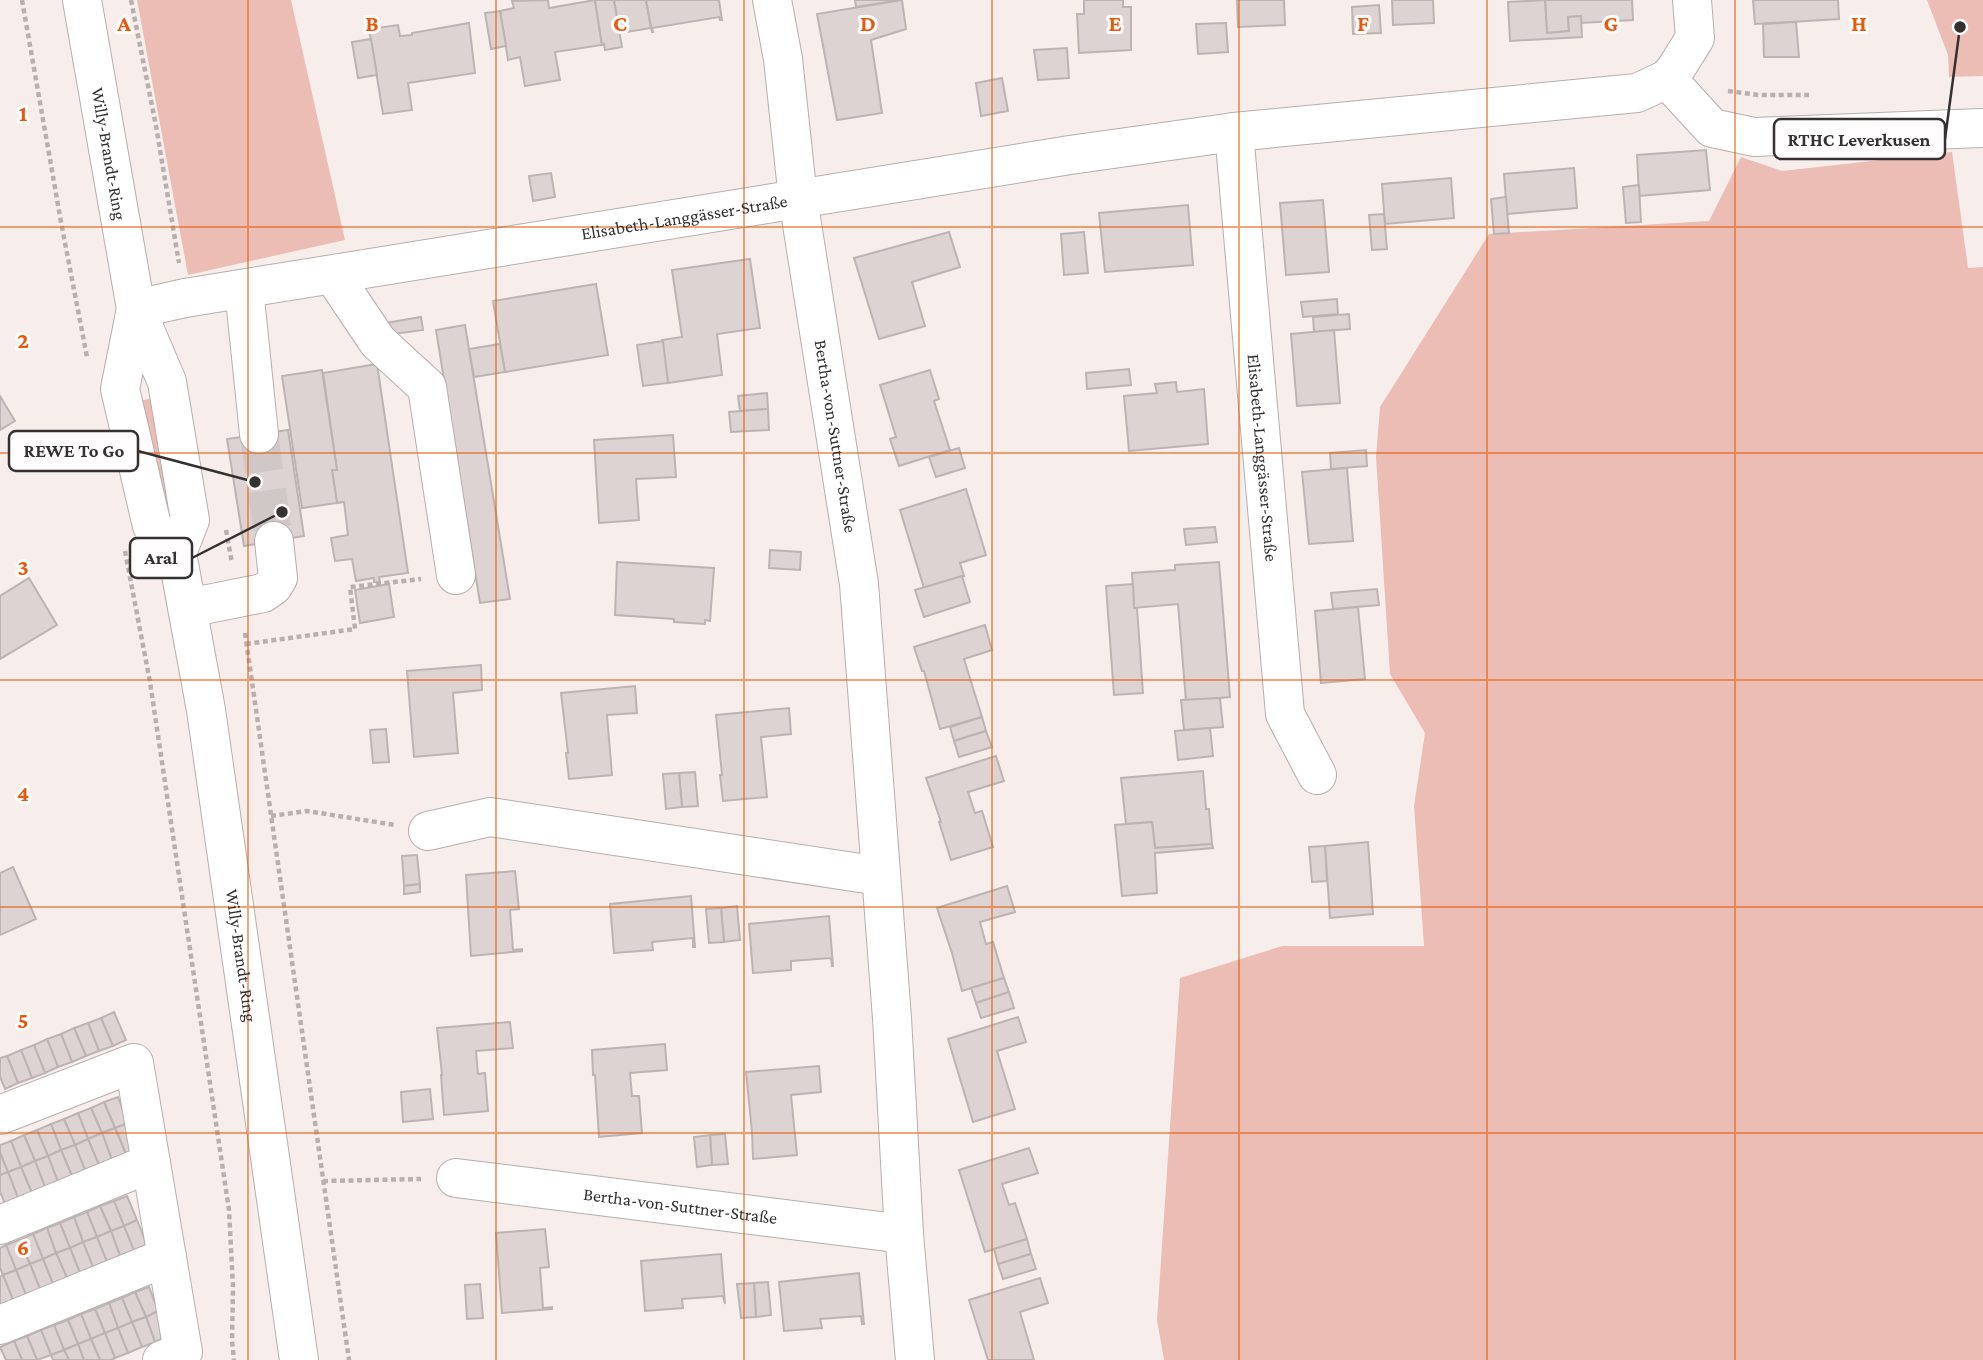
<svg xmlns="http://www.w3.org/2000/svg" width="1983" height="1360" font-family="'Crimson Pro',serif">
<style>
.green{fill:#ecbdb4}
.building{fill:#dcd3d2;stroke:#bcb4b2;stroke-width:2}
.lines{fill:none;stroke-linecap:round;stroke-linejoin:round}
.minor-tunnel{stroke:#d0c8c6;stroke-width:38;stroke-dasharray:38 19;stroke-linecap:butt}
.minor-casing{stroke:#b6aeac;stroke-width:40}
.major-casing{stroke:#b6aeac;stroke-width:40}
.path{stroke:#b7b0ae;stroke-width:4.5;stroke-dasharray:5 3.5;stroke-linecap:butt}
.minor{stroke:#fff;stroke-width:38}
.major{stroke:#fff;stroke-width:38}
.grid{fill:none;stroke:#e8590c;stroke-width:2;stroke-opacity:0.55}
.labels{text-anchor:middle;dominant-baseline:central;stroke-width:6;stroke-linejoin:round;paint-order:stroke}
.street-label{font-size:18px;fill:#343130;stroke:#fffdfd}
.grid-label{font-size:23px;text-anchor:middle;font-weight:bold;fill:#e8590c;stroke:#fffdfd;stroke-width:6;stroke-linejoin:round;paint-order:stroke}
.leader{fill:none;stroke:#343130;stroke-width:2.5}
.callout-dot{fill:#343130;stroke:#fffdfd;stroke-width:2.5}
.callout{fill:#fffdfd;stroke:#343130;stroke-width:2.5}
.callout-label{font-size:19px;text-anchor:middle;font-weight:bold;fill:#343130}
</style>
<rect width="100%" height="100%" fill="#f7eeec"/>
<g class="green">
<path d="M137,0H291L345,240L188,275Z"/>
<path d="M1927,0H1983V76L1949,77L1948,55Z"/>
<path d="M1952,152L1968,268L1983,267V1360H1164L1157,1320L1180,978L1282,946H1424L1414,806L1425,733L1390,674L1376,457L1380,407L1489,234L1709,221L1741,157L1782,171Z"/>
<path d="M155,398L174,520L166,521L138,401Z"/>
</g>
<g class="building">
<path d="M548,0L549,8L595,0L602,45L555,52L560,80L525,86L520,57L508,60L500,11L514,8L512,1Z"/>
<path d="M595,0H614L622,47L605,50L604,44L602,45Z"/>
<path d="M614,0H646L651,28L620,33Z"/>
<path d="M646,0H719L722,20H720L719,17L652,28L653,32H652Z"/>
<path d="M855,0H901L856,7Z"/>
<path d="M902,0L906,29L871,40L882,113L837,120L817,14Z"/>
<path d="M1084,0H1123V7H1131V50L1079,53L1077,14H1084Z"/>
<path d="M1237,0H1284L1285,25L1238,27Z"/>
<path d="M1392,0H1433L1434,23L1393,25Z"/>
<path d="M1545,0H1632L1633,20L1581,23V16L1568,17L1569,31L1547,33Z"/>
<path d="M1545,0L1547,33L1569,31L1568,17L1581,16L1582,37L1510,41L1508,2Z"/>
<path d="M1753,0H1838L1839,19L1755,24Z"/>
<path d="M1379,5L1381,33L1353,34L1352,7Z"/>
<path d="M500,11L506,46L491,49L485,13Z"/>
<path d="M1796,22L1799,57H1764L1763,24Z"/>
<path d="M469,23L475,73L408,83L412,110L383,114L369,29L398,25L400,36L412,35V33Z"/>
<path d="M1226,23L1228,52L1198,54L1196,24Z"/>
<path d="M371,39L377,75L358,78L352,42Z"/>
<path d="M1067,48L1069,78L1038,80L1034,50Z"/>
<path d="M1002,78L1008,111L981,116L976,83Z"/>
<path d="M1706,150L1710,190L1639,196L1637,155Z"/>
<path d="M1574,168L1577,208L1507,214L1504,174Z"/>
<path d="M551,173L555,197L533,201L529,176Z"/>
<path d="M1451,178L1454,218L1385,224L1382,184Z"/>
<path d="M1639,185L1641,222L1626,223L1623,187Z"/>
<path d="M1506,197L1509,233L1494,234L1491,199Z"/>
<path d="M1323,200L1329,272L1286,275L1280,203Z"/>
<path d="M1188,205L1193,265L1105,272L1099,213Z"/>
<path d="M1384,214L1387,249L1372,250L1369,215Z"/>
<path d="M949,232L960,267L912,282L925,326L879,339L854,258Z"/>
<path d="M1084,232L1088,273L1064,275L1061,234Z"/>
<path d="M750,259L760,328L717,334L722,375L668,383L662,340L682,337L672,270Z"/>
<path d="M596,284L608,355L505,372L493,301Z"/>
<path d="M1337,299L1338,314L1303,317L1301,302Z"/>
<path d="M1349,314L1350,329L1314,332L1313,317Z"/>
<path d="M421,317L423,330L387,335L385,323Z"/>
<path d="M465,325L510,599L480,603L436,330Z"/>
<path d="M1334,330L1340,403L1297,406L1291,334Z"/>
<path d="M663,341L668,383L643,386L637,345Z"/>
<path d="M500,344L505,372L474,377L469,349Z"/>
<path d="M377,364L408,573L379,577L380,582H374V578L356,581L352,559L335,561L331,538L348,535L344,502L337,503L332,470H337L323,373Z"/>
<path d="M1129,369L1131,385L1087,389L1086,373Z"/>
<path d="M322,370L337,470H332L337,503L302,508L282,376Z"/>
<path d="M930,370L939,399L934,401L950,450L899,466L890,439L896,437L880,385Z"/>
<path d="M1176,382L1177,392L1204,389L1208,444L1129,451L1124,396L1157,393L1155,384Z"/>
<path d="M767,393L768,409L740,411L738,396Z"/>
<path d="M0,396L15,421L0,430Z"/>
<path d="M768,409L769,430L731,432L729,412Z"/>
<path d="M288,430L304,536L244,546L227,439Z"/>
<path d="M673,435L676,477L636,479L639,520L599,523L594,440Z"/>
<path d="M959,448L965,468L936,477L929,457Z"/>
<path d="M1366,450L1367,466L1331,469L1330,453Z"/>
<path d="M1347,468L1353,541L1309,544L1302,472Z"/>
<path d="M966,489L986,555L960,563L964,576L924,588L900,510Z"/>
<path d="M1215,527L1217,542L1186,545L1184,529Z"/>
<path d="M770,550L801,552L800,570L769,568Z"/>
<path d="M617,562L714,568L710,621L705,620V624L674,622V619L615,615Z"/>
<path d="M1219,562L1230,697L1186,701L1178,604L1134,608L1132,573L1175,570V565Z"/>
<path d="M962,576L970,602L924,617L915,590Z"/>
<path d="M29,578L57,625L0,659V596Z"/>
<path d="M389,584L394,617L360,623L355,590Z"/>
<path d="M1133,584L1134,608H1137L1143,693L1114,695L1106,586Z"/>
<path d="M1377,589L1379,605L1333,609L1331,593Z"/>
<path d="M1358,607L1365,679L1321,683L1315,611Z"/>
<path d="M985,625L992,650L964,659L982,717L940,729L924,671H922L914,647Z"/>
<path d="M481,665L482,690L453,693L458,753L414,757L407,671Z"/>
<path d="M635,686L637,713L607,715L612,775L569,779L566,753H568L561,693Z"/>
<path d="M1220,698L1223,727L1184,730L1181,700Z"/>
<path d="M789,708L791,734L761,737L767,797L723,801L720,775H722L716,715Z"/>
<path d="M982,717L986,731L954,741L950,727Z"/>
<path d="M1210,728L1213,756L1178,760L1175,731Z"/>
<path d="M386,729L389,762L373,763L370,730Z"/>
<path d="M986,731L992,747L959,757L954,741Z"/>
<path d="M996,756L1004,781L968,792L975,813L982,811L993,847L951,860L939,822H941L926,778Z"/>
<path d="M1203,771L1206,809H1209L1212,844L1155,848L1152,822L1126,824L1121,778Z"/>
<path d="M695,772L698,806L682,807L679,773Z"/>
<path d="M679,773L682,807L666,809L663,774Z"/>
<path d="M1152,822L1155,848L1212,844L1213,848L1155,853L1157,893L1122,896L1115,825Z"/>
<path d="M1368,842L1373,914L1330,918L1325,846Z"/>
<path d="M1325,846L1327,881L1312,882L1309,847Z"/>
<path d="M417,855L420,884L404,886L402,856Z"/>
<path d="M13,867L36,919L0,935V873Z"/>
<path d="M515,871L519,909L510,910L513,950L522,949V951L471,956L466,875Z"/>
<path d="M420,884V892L404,894V886Z"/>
<path d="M1007,886L1015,912L980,922L986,944L993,942L1004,978L962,991L952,953L937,908Z"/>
<path d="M691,896L695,947H693V938L652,942L653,950L614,953L610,904Z"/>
<path d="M737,906L740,940L724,942L721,908Z"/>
<path d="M721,908L724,942L709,943L706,909Z"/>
<path d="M829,916L833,966H832L831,958L791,961V970L753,973L749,924Z"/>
<path d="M1004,978L1009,992L976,1003L971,988Z"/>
<path d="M1009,992L1014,1008L981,1018L976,1003Z"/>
<path d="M114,1012L126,1040L113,1046L101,1018Z"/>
<path d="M1018,1017L1026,1042L997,1051L1015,1109L973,1122L948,1039Z"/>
<path d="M101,1018L113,1046L99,1051L88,1023Z"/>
<path d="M510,1022L513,1048L476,1051L478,1074L485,1073L488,1111L444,1115L441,1075H442L437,1028Z"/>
<path d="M88,1023L99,1051L86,1056L74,1028Z"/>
<path d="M74,1028L86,1056L72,1062L61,1034Z"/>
<path d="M61,1034L72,1062L58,1067L47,1039Z"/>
<path d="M47,1039L58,1067L45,1073L34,1045Z"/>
<path d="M665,1044L667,1070L630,1073L632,1096H639L642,1133L599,1137L595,1075H593L592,1050Z"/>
<path d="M34,1045L45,1073L32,1078L21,1050Z"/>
<path d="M21,1050L32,1078L18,1083L7,1056Z"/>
<path d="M7,1056L18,1083L5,1089L0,1077V1058Z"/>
<path d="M819,1066L821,1092L791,1095L797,1155L753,1159L752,1132L746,1072Z"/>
<path d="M430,1089L433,1119L403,1122L401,1092Z"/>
<path d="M118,1097L128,1123L115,1128L104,1102Z"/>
<path d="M104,1102L115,1128L102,1133L91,1108Z"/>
<path d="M91,1108L102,1133L88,1139L78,1113Z"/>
<path d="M78,1113L88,1139L75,1145L64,1119Z"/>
<path d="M64,1119L75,1145L61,1150L51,1124Z"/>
<path d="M128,1123L139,1149L126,1154L115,1128Z"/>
<path d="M51,1124L61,1150L48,1156L37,1130Z"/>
<path d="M115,1128L126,1154L112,1160L102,1133Z"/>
<path d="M37,1130L48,1156L35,1161L24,1135Z"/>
<path d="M102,1133L112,1160L99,1165L88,1139Z"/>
<path d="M725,1134L728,1164L712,1165L710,1135Z"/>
<path d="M24,1135L35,1161L21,1167L11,1141Z"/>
<path d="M710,1135L712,1165L697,1167L694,1137Z"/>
<path d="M88,1139L99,1165L85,1170L75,1145Z"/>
<path d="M11,1141L21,1167L8,1172L0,1153V1145Z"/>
<path d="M75,1145L85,1170L72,1176L61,1150Z"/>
<path d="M1029,1148L1038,1173L1002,1184L1009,1205L1015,1203L1027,1239L985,1252L959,1170Z"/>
<path d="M61,1150L72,1176L58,1182L48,1156Z"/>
<path d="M0,1153L8,1172L0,1175Z"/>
<path d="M48,1156L58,1182L45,1187L35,1161Z"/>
<path d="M35,1161L45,1187L32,1193L21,1167Z"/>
<path d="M21,1167L32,1193L18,1198L8,1172Z"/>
<path d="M8,1172L18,1198L5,1204L0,1192V1175Z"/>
<path d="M127,1196L137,1220L124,1226L114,1201Z"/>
<path d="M114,1201L124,1226L111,1231L100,1206Z"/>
<path d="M100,1206L111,1231L97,1237L87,1212Z"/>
<path d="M87,1212L97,1237L83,1242L74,1217Z"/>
<path d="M74,1217L83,1242L70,1248L60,1223Z"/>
<path d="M137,1220L147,1245L134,1251L124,1226Z"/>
<path d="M60,1223L70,1248L56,1253L47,1228Z"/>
<path d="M124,1226L134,1251L120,1256L111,1231Z"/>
<path d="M47,1228L56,1253L43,1259L33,1234Z"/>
<path d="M545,1229L549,1267L540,1268L543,1308L552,1307V1309L502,1313L496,1233Z"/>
<path d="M111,1231L120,1256L107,1262L97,1237Z"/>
<path d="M33,1234L43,1259L30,1264L19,1240Z"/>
<path d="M97,1237L107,1262L93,1267L83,1242Z"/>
<path d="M1027,1239L1031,1254L998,1264L994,1249Z"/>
<path d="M19,1240L30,1264L16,1270L6,1245Z"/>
<path d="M83,1242L93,1267L80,1273L70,1248Z"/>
<path d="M6,1245L16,1270L3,1275L0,1268V1248Z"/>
<path d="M70,1248L80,1273L67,1278L56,1253Z"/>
<path d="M56,1253L67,1278L53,1284L43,1259Z"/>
<path d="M721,1254L725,1304L723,1296L682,1299L683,1308L645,1311L641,1261Z"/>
<path d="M1031,1254L1036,1269L1003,1279L998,1264Z"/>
<path d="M43,1259L53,1284L40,1289L30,1264Z"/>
<path d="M30,1264L40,1289L26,1295L16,1270Z"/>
<path d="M16,1270L26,1295L13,1300L3,1275Z"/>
<path d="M859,1273L864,1324H862L861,1316L820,1319L822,1328L784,1331L779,1282Z"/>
<path d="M3,1275L13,1300L0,1305V1277Z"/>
<path d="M1040,1278L1048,1303L1020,1312L1034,1360H988L969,1300Z"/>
<path d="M768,1282L771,1315L756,1317L754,1283Z"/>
<path d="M754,1283L756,1317L741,1318L737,1284Z"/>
<path d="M480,1284L483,1318L467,1319L465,1285Z"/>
<path d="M149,1287L158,1311L146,1317L135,1292Z"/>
<path d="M135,1292L146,1317L132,1322L122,1298Z"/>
<path d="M122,1298L132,1322L118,1328L109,1303Z"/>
<path d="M109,1303L118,1328L105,1333L95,1309Z"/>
<path d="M95,1309L105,1333L91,1339L81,1314Z"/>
<path d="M158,1311L169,1336L155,1342L146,1317Z"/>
<path d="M81,1314L91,1339L78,1344L68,1320Z"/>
<path d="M146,1317L155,1342L142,1347L132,1322Z"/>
<path d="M68,1320L78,1344L64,1350L54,1325Z"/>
<path d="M132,1322L142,1347L128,1353L118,1328Z"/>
<path d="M54,1325L64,1350L51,1355L41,1330Z"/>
<path d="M118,1328L128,1353L115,1358L105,1333Z"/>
<path d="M41,1330L51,1355L37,1360L27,1336Z"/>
<path d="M105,1333L115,1358L111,1360H100L91,1339Z"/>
<path d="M27,1336L37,1360H22L14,1341Z"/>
<path d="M91,1339L100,1360H84L78,1344Z"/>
<path d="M14,1341L22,1360H6L0,1347Z"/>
<path d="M78,1344L84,1360H69L64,1350Z"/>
<path d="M64,1350L69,1360H53L51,1355Z"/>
</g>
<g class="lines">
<path class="minor-tunnel" d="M259,434L274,541"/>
<g class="minor-casing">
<g id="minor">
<path id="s1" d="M772,0L783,59L798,199L859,584L892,1018L904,1234L915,1360"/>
<path d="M1667,79L1712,128L1754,137L1981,128"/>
<path id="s2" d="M1234,132L1285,714L1317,775"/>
<path d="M333,275L378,342L427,387L456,575"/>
<path d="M244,289L259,434"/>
<path id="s3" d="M136,309L185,298L1070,155L1234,132L1637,93L1667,79L1675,70L1695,38L1692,0"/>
<path d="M188,608L263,593L273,586L278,578L274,541"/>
<path d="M428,831L490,817L880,876"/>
<path d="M0,1115L134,1063L183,1352L162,1360"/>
<path id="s4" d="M456,1178L904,1234"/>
<path d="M0,1225L151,1163"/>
<path d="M0,1325L167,1257"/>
</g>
</g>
<g class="major-casing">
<g id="major">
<path id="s5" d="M82,0L136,309L167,382L190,520L177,553L206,710L299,1360"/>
<path d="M136,309L120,389L152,526L177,553"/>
</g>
</g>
<g class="path">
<path d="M22,0L61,222L87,357"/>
<path d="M131,0L156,126L179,263"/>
<path d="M1728,91L1759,95H1809"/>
<path d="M226,530L232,563"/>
<path d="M125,551L150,682L229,1210L233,1287L232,1341L234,1360"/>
<path d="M245,633L349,1360"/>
<path d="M246,644L355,629L350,587L421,579"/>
<path d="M271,816L307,811L395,825"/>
<path d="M323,1181L421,1179"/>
</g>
<use href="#minor" class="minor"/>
<use href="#major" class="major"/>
</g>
<path class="grid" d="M248,0V1360M496,0V1360M744,0V1360M992,0V1360M1239,0V1360M1487,0V1360M1735,0V1360M0,227H1983M0,453H1983M0,680H1983M0,907H1983M0,1133H1983"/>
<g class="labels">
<g class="street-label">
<text stroke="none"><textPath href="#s5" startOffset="156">Willy-Brandt-Ring</textPath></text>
<text stroke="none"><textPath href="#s3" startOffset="556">Elisabeth-Langgässer-Straße</textPath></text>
<text stroke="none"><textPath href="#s1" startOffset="441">Bertha-von-Suttner-Straße</textPath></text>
<text stroke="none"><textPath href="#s2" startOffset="327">Elisabeth-Langgässer-Straße</textPath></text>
<text stroke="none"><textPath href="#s5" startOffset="976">Willy-Brandt-Ring</textPath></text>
<text stroke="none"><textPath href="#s4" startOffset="226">Bertha-von-Suttner-Straße</textPath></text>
</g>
</g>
<g class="grid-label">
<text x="124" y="31">A</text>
<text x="372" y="31">B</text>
<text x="620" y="31">C</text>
<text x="868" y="31">D</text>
<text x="1115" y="31">E</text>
<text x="1363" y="31">F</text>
<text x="1611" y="31">G</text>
<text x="1859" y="31">H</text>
<text x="23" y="121">1</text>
<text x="23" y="348">2</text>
<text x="23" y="575">3</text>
<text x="23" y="801">4</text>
<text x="23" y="1028">5</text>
<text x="23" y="1255">6</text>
</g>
<path class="leader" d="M1960 27L1945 139M255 482L138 451M282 512L192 558"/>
<g class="callout-dot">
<circle cx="1960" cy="27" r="7"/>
<circle cx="255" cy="482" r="7"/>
<circle cx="282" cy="512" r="7"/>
</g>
<g class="callout">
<rect x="1774" y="119" width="171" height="40" rx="7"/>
<rect x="9" y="431" width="129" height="40" rx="7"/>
<rect x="130" y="538" width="62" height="40" rx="7"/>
</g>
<g class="callout-label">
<text x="1859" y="146">RTHC Leverkusen</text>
<text x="74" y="457">REWE To Go</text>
<text x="161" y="564">Aral</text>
</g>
</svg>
